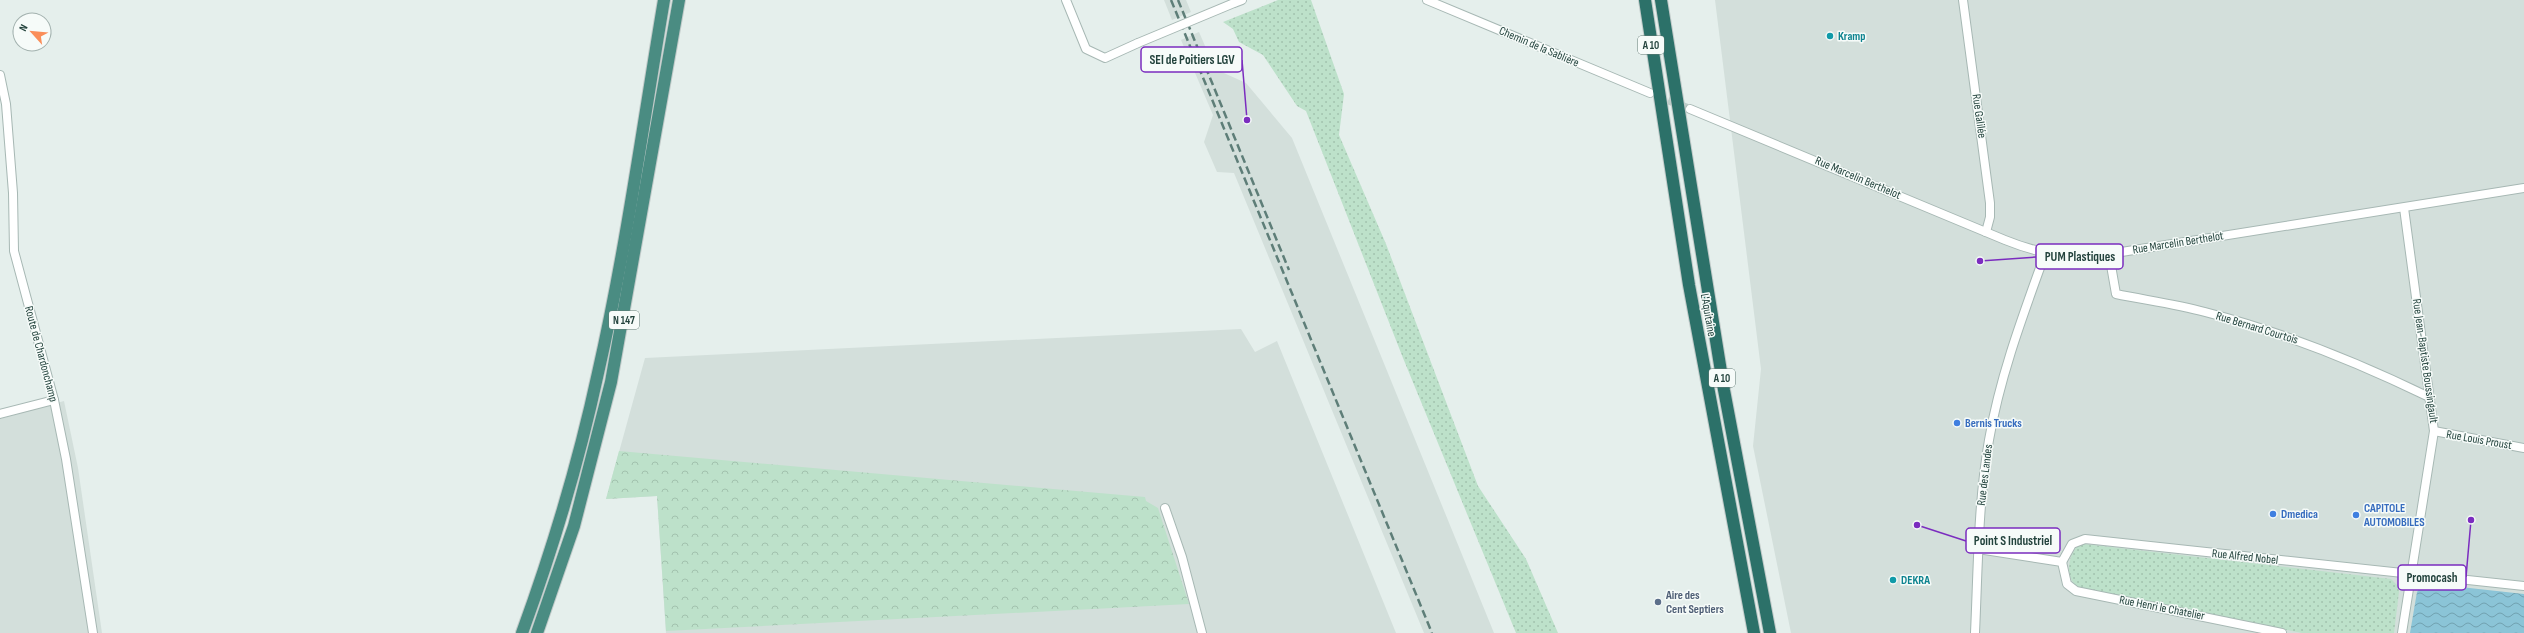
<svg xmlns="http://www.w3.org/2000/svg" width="2524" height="633" font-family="'Sofia Sans Condensed',sans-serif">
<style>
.built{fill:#d3dfdb}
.grass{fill:url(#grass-dots)}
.forest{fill:url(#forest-crowns)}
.water{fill:url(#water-waves)}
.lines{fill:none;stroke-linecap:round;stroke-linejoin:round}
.minor-tunnel{stroke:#becdc9;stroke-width:8;stroke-dasharray:8 4;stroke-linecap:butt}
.minor-casing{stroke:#a7b8b4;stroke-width:10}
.trunk-casing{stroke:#c1cac9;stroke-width:14}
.motorway-casing{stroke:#c1cac9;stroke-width:14}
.minor{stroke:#fff;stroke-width:8}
.trunk{stroke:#4a8c82;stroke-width:12}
.motorway{stroke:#2c7169;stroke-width:12}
.rail{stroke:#5e7e78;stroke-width:2.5;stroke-dasharray:8 4;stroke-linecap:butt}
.minor-bridge-casing{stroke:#a7b8b4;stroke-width:10;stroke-linecap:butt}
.minor-bridge{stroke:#fff;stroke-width:8}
.culture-dot{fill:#0f9aa8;stroke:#f6fbf9;stroke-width:1.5}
.shop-dot{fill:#3f7fe0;stroke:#f6fbf9;stroke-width:1.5}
.service-dot{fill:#5c6f8a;stroke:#f6fbf9;stroke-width:1.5}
.labels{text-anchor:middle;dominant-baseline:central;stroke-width:3;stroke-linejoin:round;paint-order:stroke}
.shield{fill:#f6fbf9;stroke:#627a75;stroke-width:1}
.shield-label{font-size:11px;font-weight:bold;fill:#23433d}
.culture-label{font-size:12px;font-weight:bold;fill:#0d838f;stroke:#f6fbf9;text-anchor:start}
.street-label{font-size:12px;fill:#23433d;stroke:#f6fbf9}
.shop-label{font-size:12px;font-weight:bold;fill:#366cbe;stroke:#f6fbf9;text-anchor:start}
.service-label{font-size:12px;font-weight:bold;fill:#4e5e75;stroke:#f6fbf9;text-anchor:start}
.leader{fill:none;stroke:#7b2cbf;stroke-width:1.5}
.callout-dot{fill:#7b2cbf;stroke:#f6fbf9;stroke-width:1.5}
.callout{fill:#f6fbf9;stroke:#7b2cbf;stroke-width:1.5}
.callout-label{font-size:13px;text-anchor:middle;font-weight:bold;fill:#23433d}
</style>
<defs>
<pattern id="grass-dots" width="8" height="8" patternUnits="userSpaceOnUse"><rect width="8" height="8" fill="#bde1ca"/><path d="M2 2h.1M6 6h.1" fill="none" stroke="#a2c2ae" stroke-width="1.8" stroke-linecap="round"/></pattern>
<pattern id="forest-crowns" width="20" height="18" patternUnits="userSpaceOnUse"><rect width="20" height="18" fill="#bde1ca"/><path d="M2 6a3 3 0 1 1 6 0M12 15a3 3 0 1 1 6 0" fill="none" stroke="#a2c2ae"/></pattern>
<pattern id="water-waves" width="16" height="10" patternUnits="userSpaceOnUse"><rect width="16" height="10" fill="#8bc4d7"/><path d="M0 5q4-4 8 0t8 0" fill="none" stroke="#71a1b0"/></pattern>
</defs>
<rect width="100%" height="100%" fill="#e5efec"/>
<g class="built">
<path d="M1164,0H1186L1191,12L1172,20Z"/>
<path d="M1715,0H2524V633H1791L1753,446L1761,369Z"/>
<path d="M1199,32L1215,69L1246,83L1292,138L1494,633H1424L1234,173L1217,172L1204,142L1213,115L1181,40Z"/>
<path d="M1241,329L1255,352L1277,341L1396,633H666L657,496L606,499L645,358Z"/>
<path d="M64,401L78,468L102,633H0V419Z"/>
</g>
<g class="grass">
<path d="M1278,0H1311L1344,94L1339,135L1386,244L1478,486L1526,559L1558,633H1516L1403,358L1306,111L1297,106L1263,55L1239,42L1233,29L1223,22Z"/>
<path d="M2084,544L2391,579L2398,586L2399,592L2394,633H2302L2080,588C2064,581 2067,555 2079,545Z"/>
</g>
<path class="forest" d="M619,451L1145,497L1146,501L1158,508L1189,604L666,631L657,496L606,499Z"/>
<path class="water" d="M2424,583L2524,594V633H2410L2417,592Z"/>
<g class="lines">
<path class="minor-tunnel" d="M1657,96L1690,109"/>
<g class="minor-casing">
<g id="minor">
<path d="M1066,0L1086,49L1105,58L1138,43"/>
<path d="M1427,0L1650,93"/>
<path d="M1963,0L1990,203V217L1986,232"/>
<path d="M1234,3L1242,0"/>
<path d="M0,75L6,104L13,193L14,251L54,400L66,459L93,633"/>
<path d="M1690,109L2005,240C2042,255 2069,258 2109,254L2524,188"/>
<path d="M2109,254L2116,294C2145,300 2176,304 2205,312C2283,332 2357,362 2429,397"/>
<path d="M0,414L54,400"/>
<path d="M2434,431L2524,448"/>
<path d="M1165,508L1182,557L1202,633"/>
<path d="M1978,549L2062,562L2072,544L2085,539L2524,586"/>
<path d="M2062,562L2067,584L2076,591L2282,633"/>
<path d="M1975,633C1978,568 1978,503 1989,440C2000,376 2023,315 2045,254"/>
<path d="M2402,633L2434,431L2404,208"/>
</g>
</g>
<g class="trunk-casing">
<g id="trunk">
<path d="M522,633C553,548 579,461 598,373C626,250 643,124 664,0"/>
<path d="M537,633L574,526L611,382L679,0"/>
</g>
</g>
<g class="motorway-casing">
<g id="motorway">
<path d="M1645,0L1689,285L1754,633"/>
<path d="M1661,0L1724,390L1770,633"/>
</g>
</g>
<use href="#minor" class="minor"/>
<use href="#trunk" class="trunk"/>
<use href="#motorway" class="motorway"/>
<g class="rail">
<path d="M1171,0L1432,633"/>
<path d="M1178,0L1289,270"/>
</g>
<g class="minor-bridge-casing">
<path id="minor-bridge" d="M1138,43L1234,3"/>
</g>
<use href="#minor-bridge" class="minor-bridge"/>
</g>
<g class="culture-dot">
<circle cx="1830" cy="36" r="4"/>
<circle cx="1893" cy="580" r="4"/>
</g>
<g class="shop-dot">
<circle cx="1957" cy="423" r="4"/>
<circle cx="2273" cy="514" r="4"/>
<circle cx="2356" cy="515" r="4"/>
</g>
<circle class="service-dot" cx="1658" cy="602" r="4"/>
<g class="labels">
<g class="shield">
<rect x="1638" y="36" width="26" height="18" rx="3"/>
<rect x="609" y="311" width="30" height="18" rx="3"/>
<rect x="1709" y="369" width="26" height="18" rx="3"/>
</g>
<g class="shield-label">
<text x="1651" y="45">A 10</text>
<text x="624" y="320">N 147</text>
<text x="1722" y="378">A 10</text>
</g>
<g class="culture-label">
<text x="1838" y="36">Kramp</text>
<text x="1901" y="580">DEKRA</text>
</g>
<g class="street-label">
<text transform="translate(1539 47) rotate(23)">Chemin de la Sablière</text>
<text transform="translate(1979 116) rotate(82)">Rue Galilée</text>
<text transform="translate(1858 178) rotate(23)">Rue Marcelin Berthelot</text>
<text transform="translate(2178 243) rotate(-9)">Rue Marcelin Berthelot</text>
<text transform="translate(1708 315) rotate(80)">L'Aquitaine</text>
<text transform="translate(2257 328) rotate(17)">Rue Bernard Courtois</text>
<text transform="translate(41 354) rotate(75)">Route de Chardonchamp</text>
<text transform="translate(2425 361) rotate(82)">Rue Jean-Baptiste Boussingault</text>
<text transform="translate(2479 440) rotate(10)">Rue Louis Proust</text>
<text transform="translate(1985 475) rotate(-83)">Rue des Landes</text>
<text transform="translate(2245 557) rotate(6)">Rue Alfred Nobel</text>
<text transform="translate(2162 608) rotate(11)">Rue Henri le Chatelier</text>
</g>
<g class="shop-label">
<text x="1965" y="423">Bernis Trucks</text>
<text x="2364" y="508">CAPITOLE<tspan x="2364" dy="14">AUTOMOBILES</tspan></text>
<text x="2281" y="514">Dmedica</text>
</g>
<g class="service-label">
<text x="1666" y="595">Aire des<tspan x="1666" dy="14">Cent Septiers</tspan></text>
</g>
</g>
<path class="leader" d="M1247 120L1242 60M1980 261L2036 257M1917 525L1966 541M2471 520L2466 577"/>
<g class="callout-dot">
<circle cx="1247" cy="120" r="4"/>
<circle cx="1980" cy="261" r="4"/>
<circle cx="1917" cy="525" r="4"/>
<circle cx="2471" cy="520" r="4"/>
</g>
<g class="callout">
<rect x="1141" y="47" width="101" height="25" rx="4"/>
<rect x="2036" y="244" width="87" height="25" rx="4"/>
<rect x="1966" y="528" width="94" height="25" rx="4"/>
<rect x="2398" y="565" width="68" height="25" rx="4"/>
</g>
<g class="callout-label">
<text x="1192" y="64">SEI de Poitiers LGV</text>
<text x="2080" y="261">PUM Plastiques</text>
<text x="2013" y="545">Point S Industriel</text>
<text x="2432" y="582">Promocash</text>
</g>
<g transform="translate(32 32) rotate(297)"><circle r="19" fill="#f6fbf9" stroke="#a2b1ae"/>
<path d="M0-3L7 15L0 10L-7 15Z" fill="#fa8e59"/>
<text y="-6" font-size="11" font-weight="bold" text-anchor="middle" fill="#23433d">N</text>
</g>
</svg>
